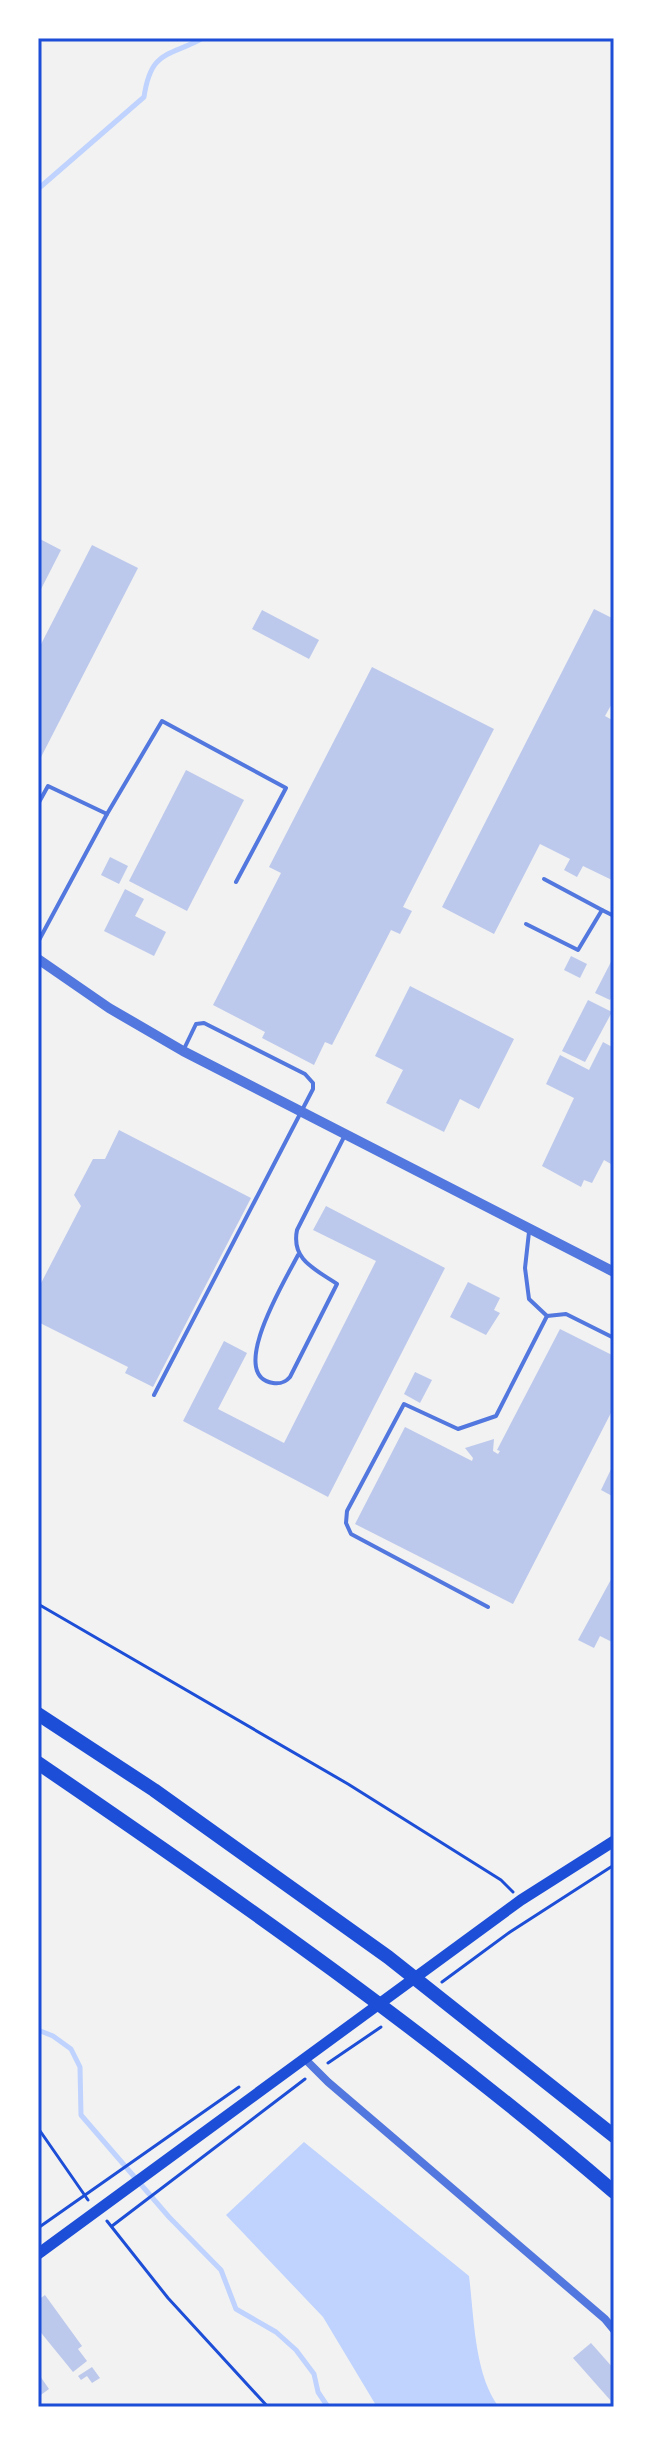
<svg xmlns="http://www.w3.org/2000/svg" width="652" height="2445" font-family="Commissioner,sans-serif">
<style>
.water{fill:#bfd3fe}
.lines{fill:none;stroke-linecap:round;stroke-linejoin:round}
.stream{stroke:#bfd3fe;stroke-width:5}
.building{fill:#bdc9ec}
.path{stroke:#1d4ed8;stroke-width:3}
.service{stroke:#5277de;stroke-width:4}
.minor{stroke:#5277de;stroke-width:8}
.tertiary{stroke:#5277de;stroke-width:10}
.secondary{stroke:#1d4ed8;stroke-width:11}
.motorway{stroke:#1d4ed8;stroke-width:14}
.neatline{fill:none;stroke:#1d4ed8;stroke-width:3}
</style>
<rect width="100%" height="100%" fill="#f2f2f2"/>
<path class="water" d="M304,2142L469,2276C474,2315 474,2375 499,2407H377L323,2317L226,2215Z"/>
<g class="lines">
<g class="stream">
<path d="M38,189L144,97C151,49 169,57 203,38"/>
<path d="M38,2030L53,2036L71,2049L80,2067L81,2115L169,2217L221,2270L236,2309L276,2332L296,2350L314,2374L318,2392L328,2407"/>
</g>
</g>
<g class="building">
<path d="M38,538L61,550L38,595Z"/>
<path d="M92,545L138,568L38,763V650Z"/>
<path d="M594,609L614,619V700L605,716L614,721V881L583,866L577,877L564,870L570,859L540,844L494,934L442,907Z"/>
<path d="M262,610L319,640L309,659L252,629Z"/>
<path d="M372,667L494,729L403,907L412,911L400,934L391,930L332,1045L325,1042L314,1065L262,1038L265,1032L213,1005L281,873L269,867Z"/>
<path d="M186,770L244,800L187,911L129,881Z"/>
<path d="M110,857L128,866L119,884L101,875Z"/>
<path d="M125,889L144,899L135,916L166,932L154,956L104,931Z"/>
<path d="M571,956L587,964L580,978L564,970Z"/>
<path d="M614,956V993L610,1000L595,993Z"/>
<path d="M410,986L514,1039L479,1109L460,1099L444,1132L386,1103L403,1070L375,1056Z"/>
<path d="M588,1000L612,1012L585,1062L562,1051Z"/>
<path d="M603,1042L614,1048V1157L611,1164L604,1160L592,1183L584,1180L581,1187L542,1166L574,1098L546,1084L560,1055L589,1070Z"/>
<path d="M119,1130L251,1198L153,1387L125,1373L128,1367L38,1322V1289L81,1206L74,1195L93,1159H105Z"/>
<path d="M326,1206L445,1268L328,1497L183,1421L224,1341L247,1353L218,1409L284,1443L376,1261L313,1230Z"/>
<path d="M468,1282L500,1298L494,1310L500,1313L486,1335L450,1317Z"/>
<path d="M560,1329L614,1356V1407L513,1604L355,1524L405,1427L472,1461L473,1458L465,1448L494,1439L493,1451L498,1454L500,1451L497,1450Z"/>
<path d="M415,1372L432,1380L420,1403L404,1394Z"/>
<path d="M614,1463V1497L601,1490Z"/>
<path d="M614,1574V1643L600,1636L594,1648L578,1640Z"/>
<path d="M45,2295L82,2346L78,2349L87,2361L73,2372L38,2329V2300Z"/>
<path d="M591,2343L614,2369V2398L611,2401L573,2358Z"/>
<path d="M92,2367L100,2378L92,2383L87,2376L81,2380L78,2376Z"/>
<path d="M40,2376L49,2389L38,2397V2378Z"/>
</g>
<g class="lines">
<g class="path">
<path d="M38,1604L348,1784L501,1880L513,1892"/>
<path d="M442,1982L510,1932L614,1865"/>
<path d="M328,2063L381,2027"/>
<path d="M38,2128L88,2200"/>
<path d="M107,2221L168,2298L268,2407"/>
<path d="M112,2226L305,2079"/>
<path d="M38,2228L239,2087"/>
</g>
<g class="service">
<path d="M38,804L48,786L107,814"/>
<path d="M544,879L602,910"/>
<path d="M526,924L578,950L602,910L614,916"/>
<path d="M38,942L107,814L162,721L286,788L236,882"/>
<path d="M38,1044V1048"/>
<path d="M529,1232L525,1268L529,1299L547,1316L566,1314L614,1338"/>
<path d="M298,1255C287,1277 226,1376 273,1383C280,1384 285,1383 290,1377L337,1284C315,1269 291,1260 297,1230L345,1135"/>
<path d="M154,1395L313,1089V1083L305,1074L204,1023L196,1024L183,1051"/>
<path d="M488,1607L351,1534L346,1523L347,1511L404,1404L458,1429L496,1416L547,1316"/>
</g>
<path class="minor" d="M304,2058L328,2082L605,2319L614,2330"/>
<path class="tertiary" d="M38,959L109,1008L183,1051L614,1272"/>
<path class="secondary" d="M38,2254L521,1900L614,1841"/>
<g class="motorway">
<path d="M38,1714L154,1790L388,1957L614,2136"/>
<path d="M38,1763C236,1898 433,2036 614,2192"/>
</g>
</g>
<rect width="652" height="2445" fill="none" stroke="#ffffff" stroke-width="80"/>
<rect x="40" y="40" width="572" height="2365" class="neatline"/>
</svg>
